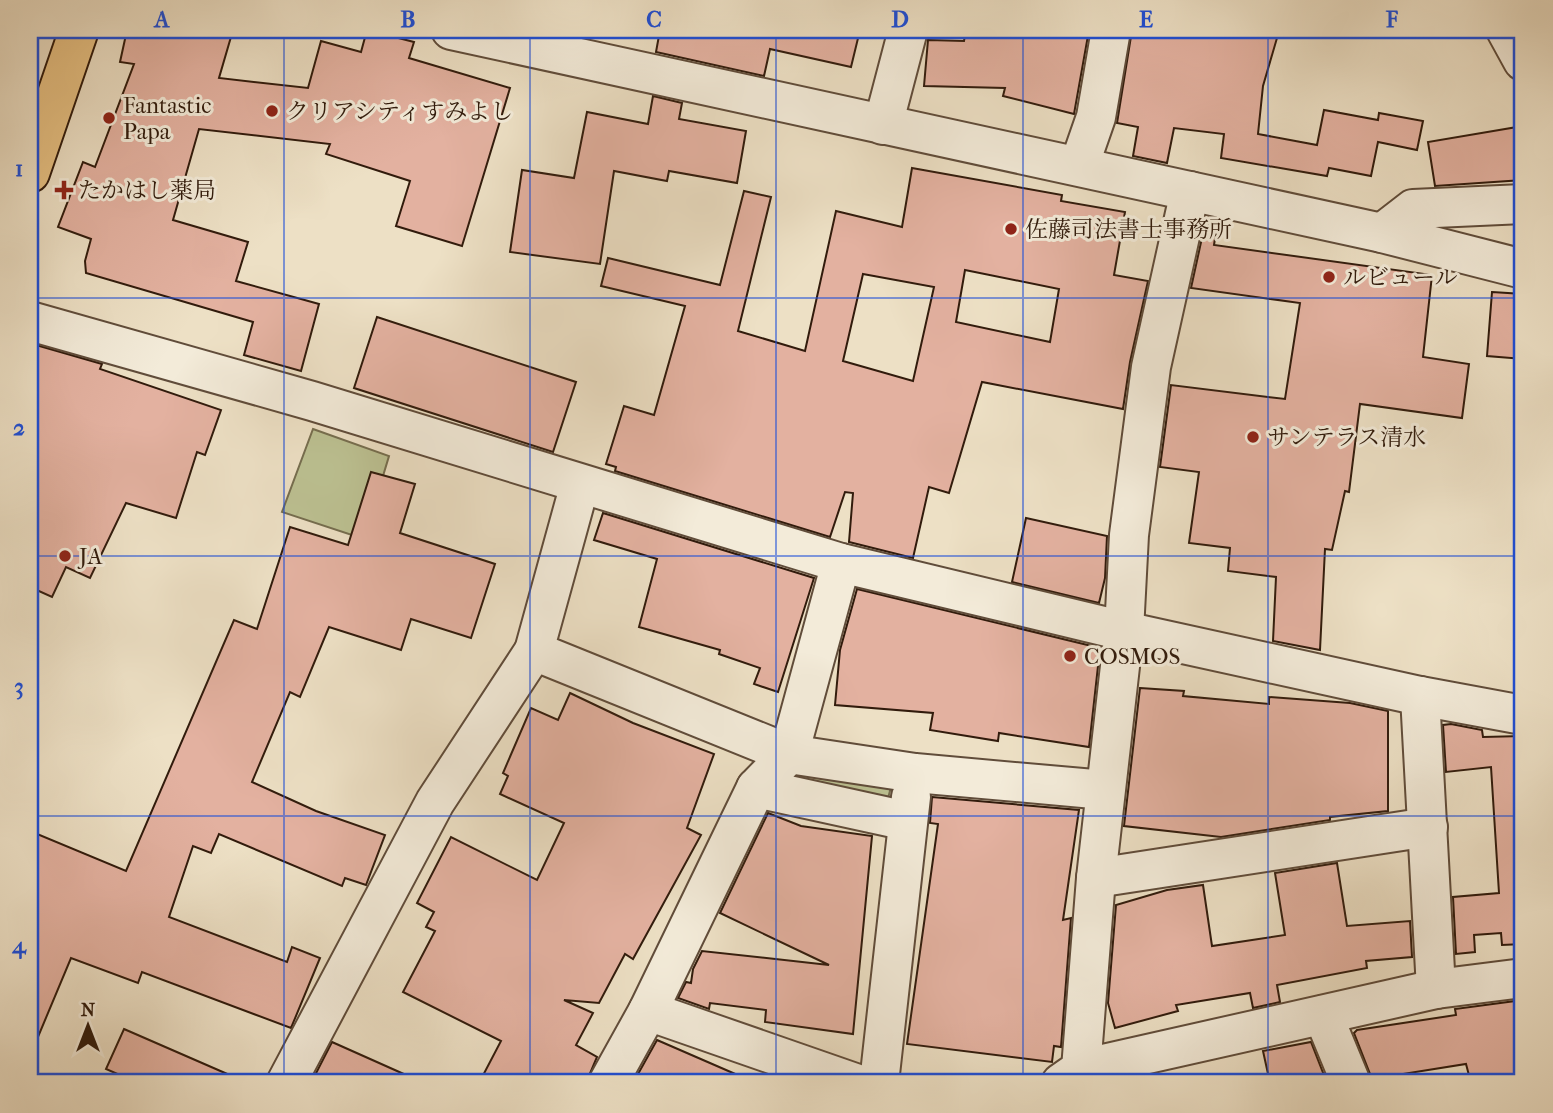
<svg xmlns="http://www.w3.org/2000/svg" width="1553" height="1113" font-family="'IM FELL French Canon','Noto Serif JP',serif">
<style>
.green{fill:#bcc192;stroke:#766e4f;stroke-width:2}
.building{fill:#e3b1a0;stroke:#311b0c;stroke-width:2;fill-rule:evenodd}
.lines{fill:none;stroke-linecap:round;stroke-linejoin:round}
.minor-casing{stroke:#604c3a;stroke-width:42}
.highway-casing{stroke:#311b0c;stroke-width:42}
.minor{stroke:#f3ebd9;stroke-width:38}
.highway{stroke:#e6c082;stroke-width:38}
.grid{fill:none;stroke:#1d4ed8;stroke-width:2;stroke-opacity:0.55}
.poi-dot{fill:#8f2418;stroke:#f3ebd9;stroke-width:2.5}
.labels{text-anchor:middle;dominant-baseline:central;stroke-width:6;stroke-linejoin:round;paint-order:stroke}
.poi-label{font-size:23px;fill:#311b0c;stroke:#f3ebd9;text-anchor:start}
.neatline{fill:none;stroke:#1d4ed8;stroke-width:2.5}
.grid-label{font-size:23px;text-anchor:middle;font-weight:bold;fill:#1d4ed8}
</style>
<rect width="100%" height="100%" fill="#ede0c5"/>
<filter id="stains"><feTurbulence type="fractalNoise" baseFrequency=".00286" numOctaves="4"/><feColorMatrix values="0 0 0 0 .2 0 0 0 0 .09 0 0 0 0 .02 0 0 0 .5 -.17"/></filter>
<radialGradient id="worn" r=".72"><stop offset=".6" stop-color="#630" stop-opacity="0"/><stop offset="1" stop-color="#630" stop-opacity=".3"/></radialGradient>
<g class="green">
<path d="M313,429L389,456L364,539L282,512Z"/>
<path d="M802,773L891,787L886,806L794,786Z"/>
</g>
<g class="building">
<path d="M127,30H233L219,78L308,88L321,41L361,52L367,30L414,42L409,58L510,88L462,246L396,226L410,181L326,154L330,144L199,129L173,220L248,242L236,281L319,304L301,371L244,355L253,322L86,273L85,261L91,239L58,227L83,162L95,167L134,64L120,62Z"/>
<path d="M660,30H860L851,67L770,49L764,76L656,52Z"/>
<path d="M966,30H1089L1074,114L1003,96L1005,88L924,86L928,40L964,41Z"/>
<path d="M1132,30H1247L1277,38L1263,86L1258,134L1317,145L1324,110L1378,120L1379,113L1423,121L1417,150L1378,142L1371,176L1329,168L1327,176L1221,158L1224,134L1174,128L1167,163L1133,156L1138,127L1117,123Z"/>
<path d="M653,96L682,103L679,119L746,131L737,183L669,171L667,181L614,171L600,264L510,252L522,170L574,178L587,112L648,124Z"/>
<path d="M1523,126V180L1435,186L1428,142Z"/>
<path d="M912,168L1062,195L1061,201L1125,212L1114,275L1148,281L1130,362L1123,409L982,382L949,493L929,487L913,558L849,542L853,493L845,492L830,537L615,471L616,467L606,464L624,406L654,415L685,306L601,286L608,258L720,285L744,191L771,197L738,331L805,351L836,211L902,227ZM965,270L1059,289L1050,342L956,322ZM863,274L934,287L913,381L843,361Z"/>
<path d="M1205,224L1217,226L1214,245L1432,275L1423,357L1469,364L1462,418L1360,404L1349,492L1345,491L1332,550L1325,549L1320,650L1273,641L1276,577L1228,571L1230,548L1189,543L1199,472L1160,467L1171,385L1285,399L1300,303L1191,288Z"/>
<path d="M1492,292L1523,294V359L1487,356Z"/>
<path d="M377,317L576,382L553,452L354,388Z"/>
<path d="M36,345L102,364L100,369L221,410L205,455L197,452L176,518L126,503L90,578L66,567L52,597L30,587V361Z"/>
<path d="M371,472L415,484L400,533L495,564L471,638L411,619L401,650L329,627L300,697L290,692L252,782L316,811L385,835L366,885L345,878L342,886L219,834L211,853L193,846L169,917L287,962L292,947L320,958L291,1028L142,972L138,983L71,958L30,1056V831L126,871L234,620L257,629L290,527L348,545Z"/>
<path d="M603,513L814,578L778,692L754,684L760,668L719,654L720,650L639,627L657,559L594,540Z"/>
<path d="M1026,518L1107,536L1105,578L1099,603L1012,582Z"/>
<path d="M857,589L1100,648L1089,747L999,733L998,741L930,730L933,713L835,705L840,650Z"/>
<path d="M1140,688L1184,691L1183,696L1269,704V697L1350,703L1388,711V811L1330,817V820L1221,837L1124,826Z"/>
<path d="M570,693L633,723L714,754L687,828L701,835L633,959L625,954L599,1003L564,1000L593,1013L576,1045L597,1057L586,1083H479L501,1041L403,992L435,931L426,927L434,912L417,903L451,837L537,880L564,823L500,794L508,776L503,773L531,708L558,720Z"/>
<path d="M1451,724L1482,730L1483,737L1523,736V944L1502,945L1501,933L1474,935L1475,952L1456,954L1453,897L1499,893L1491,767L1446,772L1443,725Z"/>
<path d="M932,797L1079,810L1063,920L1071,918L1061,1047L1054,1046L1052,1062L907,1044L938,824L930,823Z"/>
<path d="M768,813L801,826L872,836L853,1034L765,1022L766,1010L710,1003L709,1009L678,998L686,982L691,983L693,969L702,951L829,965L720,913Z"/>
<path d="M1337,863L1347,926L1410,921L1412,957L1366,961L1367,968L1277,985L1280,1002L1253,1008L1250,993L1176,1005L1178,1011L1115,1028L1108,1003L1116,905L1167,890L1203,885L1212,946L1285,935L1275,873Z"/>
<path d="M1523,1000V1083H1471L1466,1064L1372,1079L1354,1033L1357,1030L1456,1015L1455,1009Z"/>
<path d="M124,1029L248,1083H138L106,1069Z"/>
<path d="M657,1040L756,1083H633Z"/>
<path d="M332,1042L424,1083H311Z"/>
<path d="M1311,1042L1327,1083H1270L1263,1051Z"/>
</g>
<g class="lines">
<g class="minor-casing">
<g id="minor">
<path d="M451,30L1382,233L1523,269"/>
<path d="M1506,30L1523,61"/>
<path d="M883,125L908,30"/>
<path d="M1079,166L1096,117L1111,30"/>
<path d="M1382,233L1413,209L1523,204"/>
<path d="M30,321L312,401L841,563L1124,631L1420,696L1523,715"/>
<path d="M580,484L534,651L789,754L915,773L1105,790"/>
<path d="M841,563L789,754L756,788L907,821"/>
<path d="M1420,696L1436,989"/>
<path d="M1096,878L1428,827"/>
<path d="M648,1011L855,1083"/>
<path d="M1323,1015L1351,1083"/>
<path d="M1081,1069L1436,989L1523,978"/>
<path d="M286,1083L435,802L534,651"/>
<path d="M608,1083L648,1011L756,788"/>
<path d="M879,1083L911,797"/>
<path d="M1061,1083L1081,1069L1096,878L1124,631L1129,535L1151,367L1190,191"/>
</g>
</g>
<g class="highway-casing">
<path id="highway" d="M30,173L79,30"/>
</g>
<use href="#minor" class="minor"/>
<use href="#highway" class="highway"/>
</g>
<path class="grid" d="M284,30V1083M530,30V1083M776,30V1083M1023,30V1083M1268,30V1083M30,298H1523M30,556H1523M30,816H1523"/>
<g class="poi-dot">
<circle cx="272" cy="111" r="7"/>
<circle cx="109" cy="118" r="7"/>
<path d="M60.5 179.5h7v7h7v7h-7v7h-7v-7h-7v-7h7z"/>
<circle cx="1011" cy="229" r="7"/>
<circle cx="1329" cy="277" r="7"/>
<circle cx="1253" cy="437" r="7"/>
<circle cx="65" cy="556" r="7"/>
<circle cx="1070" cy="656" r="7"/>
</g>
<g class="labels">
<g class="poi-label">
<text x="123" y="105">Fantastic<tspan x="123" dy="26">Papa</tspan></text>
<text x="286" y="111">クリアシティすみよし</text>
<text x="78" y="190">たかはし薬局</text>
<text x="1025" y="229">佐藤司法書士事務所</text>
<text x="1343" y="277">ルビュール</text>
<text x="1267" y="437">サンテラス清水</text>
<text x="79" y="556">JA</text>
<text x="1084" y="656">COSMOS</text>
</g>
</g>
<rect width="1553" height="1113" fill="none" stroke="#ede0c5" stroke-width="77"/>
<g transform="translate(88 1026)" stroke="#f3ebd9" stroke-width="5" paint-order="stroke">
<path d="M0-5L12 26L0 18L-12 26Z" fill="#311b0c"/>
<text y="-10" font-size="19" font-weight="bold" text-anchor="middle" fill="#311b0c">N</text>
</g>
<rect x="38" y="38" width="1476" height="1036" class="neatline"/>
<g class="grid-label">
<text x="162" y="27">A</text>
<text x="408" y="27">B</text>
<text x="654" y="27">C</text>
<text x="900" y="27">D</text>
<text x="1146" y="27">E</text>
<text x="1392" y="27">F</text>
<text x="19" y="176">1</text>
<text x="19" y="435">2</text>
<text x="19" y="694">3</text>
<text x="19" y="953">4</text>
</g>
<rect width="100%" height="100%" filter="url(#stains)"/>
<rect width="100%" height="100%" fill="url(#worn)"/>
</svg>
